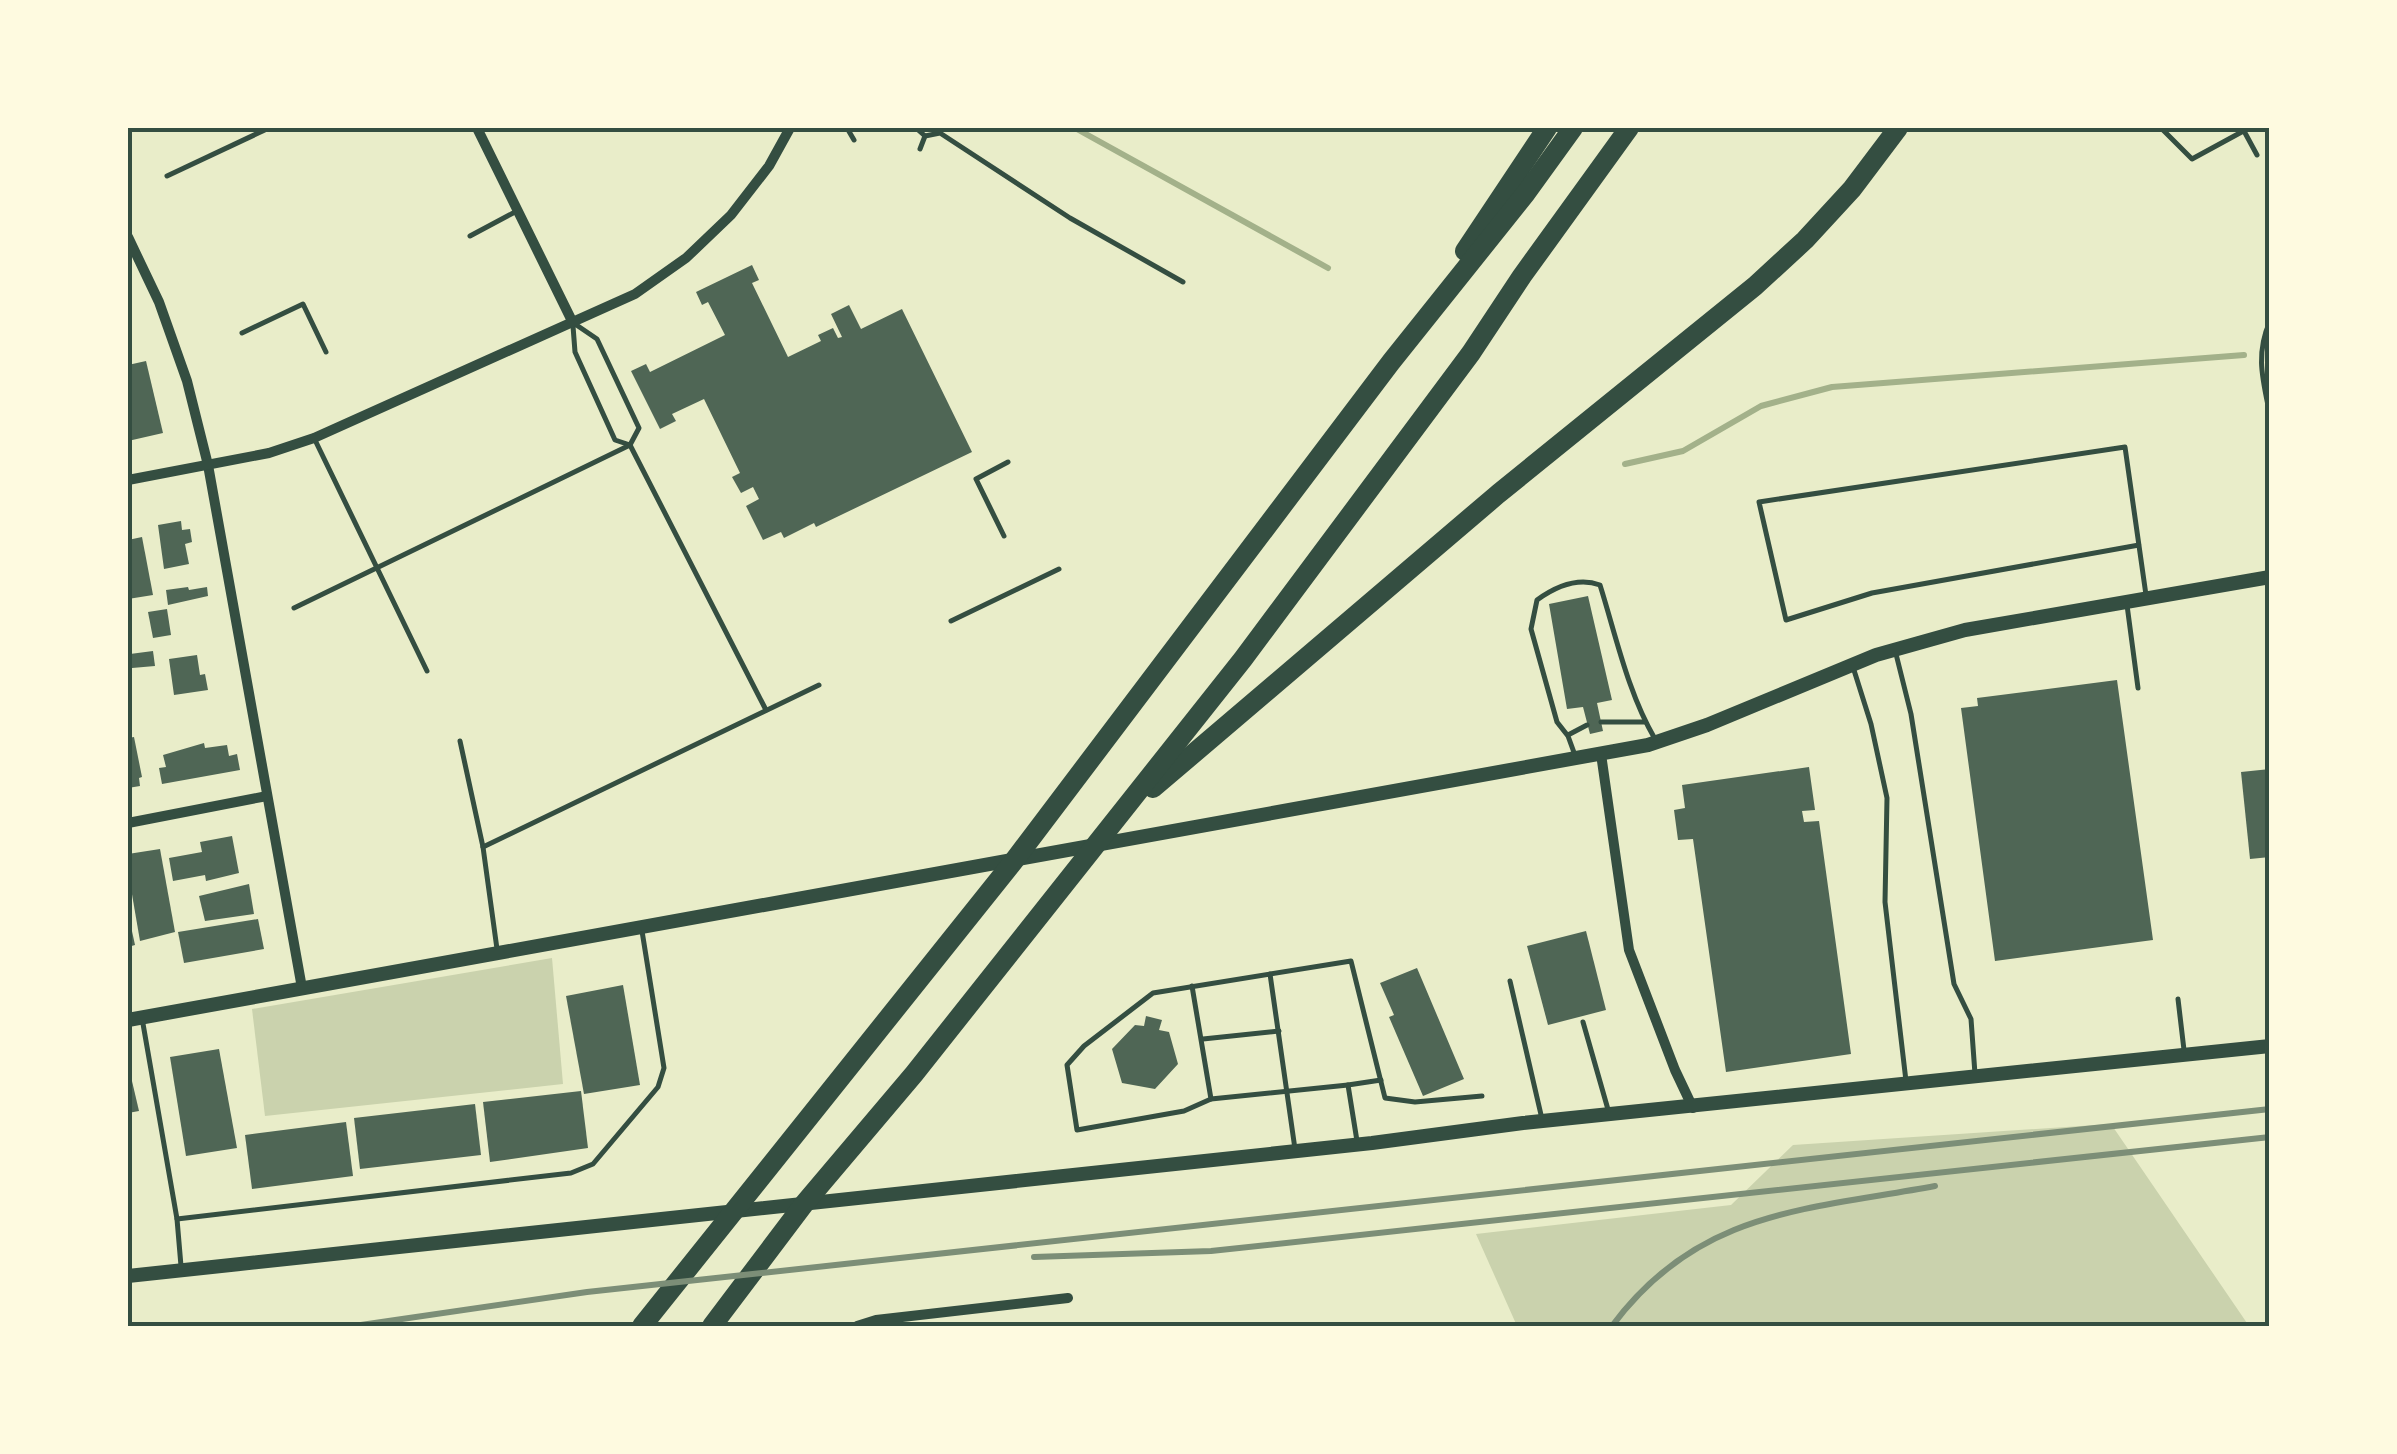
<svg xmlns="http://www.w3.org/2000/svg" width="2397" height="1454" font-family="'PT Sans Narrow',sans-serif">
<style>
.green{fill:#cad2ad}
.lines{fill:none;stroke-linecap:round;stroke-linejoin:round}
.stream{stroke:#a3b18a;stroke-width:6}
.building{fill:#4f6655}
.service{stroke:#344e41;stroke-width:5}
.minor{stroke:#344e41;stroke-width:10}
.tertiary{stroke:#344e41;stroke-width:14}
.motorway{stroke:#344e41;stroke-width:20}
.rail{stroke:#7c8e77;stroke-width:6}
.neatline{fill:none;stroke:#344e41;stroke-width:4}
</style>
<rect width="100%" height="100%" fill="#e9edc9"/>
<g class="green">
<path d="M552,958L563,1084L265,1116L252,1009Z"/>
<path d="M2111,1124L2249,1326H1517L1476,1234L1731,1205L1793,1145Z"/>
</g>
<g class="lines">
<g class="stream">
<path d="M1075,128L1328,268"/>
<path d="M1625,464L1683,451L1761,406L1832,387L2244,355"/>
</g>
</g>
<g class="building">
<path d="M752,265L759,280L752,283L788,357L821,341L818,335L833,328L838,338L842,337L831,314L849,305L861,329L902,309L972,452L816,527L814,523L784,538L781,532L763,540L746,506L759,499L753,487L741,493L732,477L740,473L704,399L672,414L676,421L660,429L631,371L646,364L650,372L725,335L708,302L702,305L696,292Z"/>
<path d="M146,361L163,433L128,441V365Z"/>
<path d="M181,521L182,530L190,529L192,542L185,544L189,564L164,569L158,525Z"/>
<path d="M142,537L153,595L128,599V540Z"/>
<path d="M188,587L189,590L207,587L208,596L168,605L166,590Z"/>
<path d="M1588,596L1612,700L1597,703L1603,731L1590,734L1583,707L1567,709L1549,604Z"/>
<path d="M167,609L171,635L153,638L148,612Z"/>
<path d="M153,651L155,666L132,668L130,654Z"/>
<path d="M197,655L200,675L205,674L208,690L174,695L169,659Z"/>
<path d="M2117,680L2153,940L1995,961L1961,708L1978,706L1977,698Z"/>
<path d="M134,737L142,777L139,778L140,786L128,788V738Z"/>
<path d="M204,743L205,748L227,745L229,756L237,754L240,770L162,784L159,768L166,767L163,755Z"/>
<path d="M1809,767L1815,810L1802,811L1804,822L1819,821L1851,1054L1726,1072L1693,839L1678,840L1674,810L1685,808L1682,785Z"/>
<path d="M2270,769V857L2250,859L2241,772Z"/>
<path d="M232,836L239,873L206,881L205,875L173,881L169,858L202,852L200,842Z"/>
<path d="M160,849L175,932L140,941L128,871V854Z"/>
<path d="M249,884L254,914L205,921L199,896Z"/>
<path d="M128,913L135,945L128,947Z"/>
<path d="M258,919L264,949L184,963L178,932Z"/>
<path d="M1586,931L1606,1010L1548,1025L1527,946Z"/>
<path d="M1417,968L1464,1079L1423,1096L1389,1017L1394,1015L1380,983Z"/>
<path d="M623,985L640,1085L584,1094L566,996Z"/>
<path d="M1146,1016L1162,1020L1159,1030L1169,1032L1178,1064L1155,1089L1122,1083L1112,1049L1135,1025L1144,1026Z"/>
<path d="M219,1049L237,1148L186,1156L170,1057Z"/>
<path d="M128,1064L139,1111L128,1113Z"/>
<path d="M581,1091L588,1148L490,1162L483,1102Z"/>
<path d="M475,1104L481,1155L360,1169L354,1118Z"/>
<path d="M346,1122L353,1176L252,1189L245,1135Z"/>
</g>
<g class="lines">
<g class="service">
<path d="M847,128L854,140"/>
<path d="M916,128L925,136"/>
<path d="M2161,128L2192,159L2249,128"/>
<path d="M2244,131L2257,155"/>
<path d="M920,149L925,136L940,133L1070,218L1183,282"/>
<path d="M167,176L269,128"/>
<path d="M470,236L515,212"/>
<path d="M2270,321C2255,355 2263,380 2270,415"/>
<path d="M573,326L575,352L615,440L630,445L766,710"/>
<path d="M242,333L303,304L326,352"/>
<path d="M315,440L427,671"/>
<path d="M1004,536L976,479L1008,462"/>
<path d="M2139,545L1872,593L1786,620L1759,502L2125,447L2146,595"/>
<path d="M2127,605L2138,688"/>
<path d="M294,608L630,445L639,428L597,339L575,324"/>
<path d="M951,621L1059,569"/>
<path d="M1895,650L1911,714L1954,984L1971,1019L1975,1074"/>
<path d="M1853,667L1871,724L1887,798L1885,902L1906,1081"/>
<path d="M1601,722H1645"/>
<path d="M1568,735L1587,725"/>
<path d="M460,741L483,847L497,949"/>
<path d="M1576,758L1568,736L1557,722L1531,629L1537,600C1555,587 1578,577 1600,585C1616,636 1628,693 1655,739"/>
<path d="M483,847L819,685"/>
<path d="M1270,974L1295,1149"/>
<path d="M1510,981L1542,1119"/>
<path d="M1192,986L1211,1099"/>
<path d="M2178,999L2184,1050"/>
<path d="M142,1018L177,1219L571,1173L593,1164L658,1087L664,1068L642,931"/>
<path d="M1583,1022L1609,1113"/>
<path d="M1203,1039L1279,1031"/>
<path d="M1348,1085L1381,1080"/>
<path d="M1357,1141L1348,1085L1211,1099L1184,1111L1077,1130L1067,1065L1084,1046L1153,993L1351,961L1385,1098L1415,1102L1482,1096"/>
<path d="M177,1219L181,1266"/>
</g>
<g class="minor">
<path d="M477,128L573,323"/>
<path d="M128,237L159,302L187,381L208,465L302,988"/>
<path d="M128,480L269,453L314,438L635,294L686,258L731,215L769,166L790,128"/>
<path d="M1601,754L1629,950L1675,1070L1693,1108"/>
<path d="M128,823L267,796"/>
<path d="M857,1326L876,1320L1068,1298"/>
</g>
<g class="tertiary">
<path d="M128,1020L1648,745L1707,725L1876,655L1965,630L2270,577"/>
<path d="M128,1276L1372,1143L1523,1123L2270,1046"/>
</g>
<g class="motorway">
<path d="M1465,251L1547,128"/>
<path d="M1153,788L1498,494L1755,286L1805,240L1852,189L1898,128"/>
<path d="M642,1326L1013,862L1391,362L1526,193L1573,128"/>
<path d="M712,1326L804,1204L914,1074L1243,659L1471,353L1522,276L1629,128"/>
</g>
<g class="rail">
<path d="M1034,1257L1211,1251L2270,1137"/>
<path d="M354,1326L587,1292L2270,1109"/>
<path d="M1612,1326C1698,1210 1806,1210 1935,1186"/>
</g>
</g>
<rect width="2397" height="1454" fill="none" stroke="#fefae0" stroke-width="260"/>
<rect x="130" y="130" width="2137" height="1194" class="neatline"/>
</svg>
